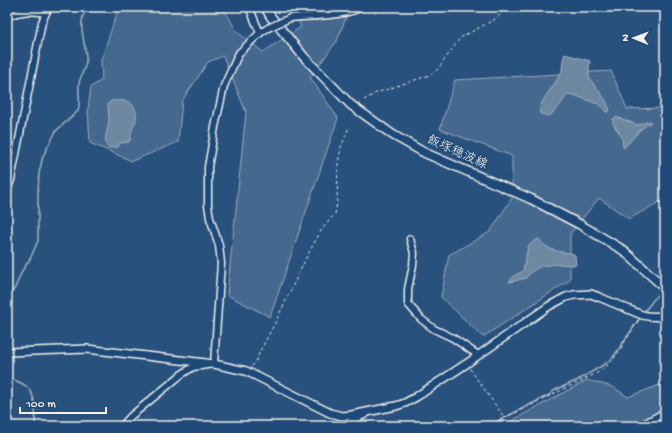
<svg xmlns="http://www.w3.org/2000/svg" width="672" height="433" font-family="'Gochi Hand','Klee One',sans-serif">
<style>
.green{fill:#45688e;stroke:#9cacbb}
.water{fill:#6e88a2;stroke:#a4b2be}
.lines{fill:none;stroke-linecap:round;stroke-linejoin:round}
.stream{stroke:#a4b2be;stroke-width:1.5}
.minor-casing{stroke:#f4f1e8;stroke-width:9}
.tertiary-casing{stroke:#f4f1e8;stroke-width:10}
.secondary-casing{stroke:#f4f1e8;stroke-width:11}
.path{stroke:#f4f1e8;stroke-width:1;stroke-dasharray:3 3;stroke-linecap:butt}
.minor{stroke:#1f4a7a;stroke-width:6}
.tertiary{stroke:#1f4a7a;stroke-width:7}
.secondary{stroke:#1f4a7a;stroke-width:8}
.minor-bridge-casing{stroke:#f4f1e8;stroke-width:9;stroke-linecap:butt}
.minor-bridge{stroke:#1f4a7a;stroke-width:6}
.labels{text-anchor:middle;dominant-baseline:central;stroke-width:3;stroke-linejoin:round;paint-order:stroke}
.street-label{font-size:13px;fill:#f4f1e8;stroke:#1f4a7a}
</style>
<rect width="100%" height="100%" fill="#28517e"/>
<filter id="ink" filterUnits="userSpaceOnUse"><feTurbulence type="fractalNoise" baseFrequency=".025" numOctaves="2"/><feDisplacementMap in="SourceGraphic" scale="8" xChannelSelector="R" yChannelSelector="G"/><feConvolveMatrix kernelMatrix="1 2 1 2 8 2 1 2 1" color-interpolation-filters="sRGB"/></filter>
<g filter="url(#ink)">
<g class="green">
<path d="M119,7H223L237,32L263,52L301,27L293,7H350L337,41L310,77L338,118L270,317L227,295L246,112L223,56L208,62L182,101L178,142L132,161L90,143L88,109L91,87L102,80L101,60Z"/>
<path d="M611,71L627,109L665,108V199L629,219L599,198L570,234V280L483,337L441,297L449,255L490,232L512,198V156L440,129L455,80Z"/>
<path d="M587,380L613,387L628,397L665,383V426H502Z"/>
</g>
<g class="water">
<path d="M565,54L590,61L589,68V78L605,99L610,110L608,112H606L598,104L571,94L567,95C562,103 557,110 549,116L540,114C537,103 553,88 558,78C560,75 562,73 562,69C563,64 562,59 565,54Z"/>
<path d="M111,101C124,100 138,100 136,119C136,123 133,126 132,130C130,135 132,138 129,142L120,143L118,147L108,148C102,138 109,130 109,120C109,115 108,109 108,104Z"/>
<path d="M616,117L638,125L649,121L651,122L641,129L624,148L623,147L622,137L613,124V119Z"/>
<path d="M538,239H539C544,247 553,251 562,252C567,253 571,252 575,255L576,265L557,264L541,266L531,272L526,278L510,282H509C512,276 518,274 523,271L528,247L529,245Z"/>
</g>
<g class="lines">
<g class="stream">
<path d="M7,294L13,291L15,288L22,271L30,259L38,241V192L39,173L43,156L56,131L78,111C81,102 78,93 79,84C80,76 86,68 86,60C87,44 74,20 89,7"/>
<path d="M643,313L662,289"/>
<path d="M7,331L10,340L9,350"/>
<path d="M7,377C13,380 22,382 27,387C36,394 36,415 35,426"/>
<path d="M488,426L549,395L553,391L578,380L605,364L612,359L640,318"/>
</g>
<g class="minor-casing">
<g id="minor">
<path d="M249,7L260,33"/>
<path d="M7,16C23,11 29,10 46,13"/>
<path d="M290,18C308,16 348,16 361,7"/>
<path d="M7,191L11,180L42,22L46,13L49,7"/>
<path d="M410,239L414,253L413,265L408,289V304L421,319L434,329L453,338L478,355"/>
<path d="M122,426L131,416L182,374L193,367L214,364L221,263L219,245L210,218L208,205V167L215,127L224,86L239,53L260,33L268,28"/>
<path d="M341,426L366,414"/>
<path d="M640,426L660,415L665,414"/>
</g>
</g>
<g class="tertiary-casing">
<path id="tertiary" d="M7,352L87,349L214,364L246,371L330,413L342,416L352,415L396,406L405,403L416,397L466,364L549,306L566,297L574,295L591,294L599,297L642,315C650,317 657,317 665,316"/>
</g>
<g class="secondary-casing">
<path id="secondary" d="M265,7L271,17L304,57L351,105L393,135L425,153L531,199L579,224L623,250L665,288"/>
</g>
<g class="path">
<path d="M364,100L376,93L430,75L438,69L460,38L497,18L506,7"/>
<path d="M252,366L255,363L260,351L275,323L308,254L322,229L335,214L337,203L338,164L341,147L349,127"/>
<path d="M470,369L504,417"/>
<path d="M488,426L597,373L609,364L618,353L638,320"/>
</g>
<use href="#minor" class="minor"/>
<use href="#tertiary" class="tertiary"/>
<use href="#secondary" class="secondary"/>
<g class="minor-bridge-casing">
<path id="minor-bridge" d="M268,28L290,18"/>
</g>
<use href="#minor-bridge" class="minor-bridge"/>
</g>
</g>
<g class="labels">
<g class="street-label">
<text transform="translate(457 153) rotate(24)">飯塚穂波線</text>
</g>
</g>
<rect width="672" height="433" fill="none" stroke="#1f4a7a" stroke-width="24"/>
<rect x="12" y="12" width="648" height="409" fill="none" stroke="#f4f1e8" stroke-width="1.5" filter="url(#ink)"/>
<g transform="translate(634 38) rotate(271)" stroke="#1f4a7a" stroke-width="3" paint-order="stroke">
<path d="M0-3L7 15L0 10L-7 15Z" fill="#f4f1e8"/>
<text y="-6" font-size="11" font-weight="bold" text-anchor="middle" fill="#f4f1e8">N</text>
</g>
<path d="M20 407v6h86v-6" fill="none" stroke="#f4f1e8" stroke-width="2"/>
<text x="26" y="407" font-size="12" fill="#f4f1e8" stroke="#1f4a7a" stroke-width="3" paint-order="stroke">100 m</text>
</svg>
